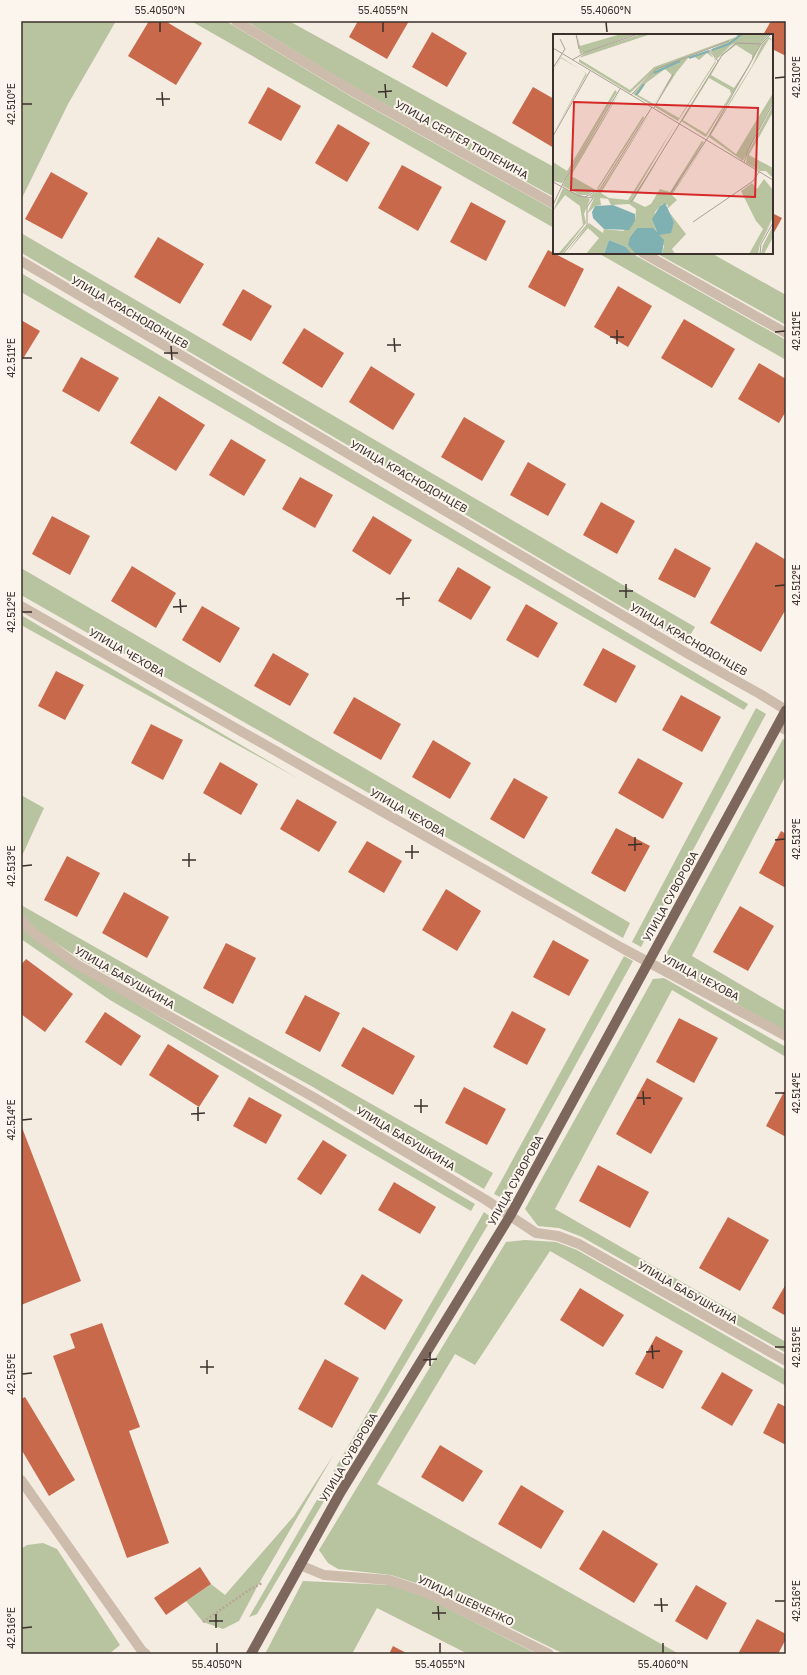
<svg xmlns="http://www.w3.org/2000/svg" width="807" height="1675" font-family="'Golos Text',sans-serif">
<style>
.green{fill:#b8c4a0}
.building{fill:#c8694b}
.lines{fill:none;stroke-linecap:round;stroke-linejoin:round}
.path{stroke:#b9a596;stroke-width:2.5;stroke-dasharray:2 2;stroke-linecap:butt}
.minor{stroke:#cdbbac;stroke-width:10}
.major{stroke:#7d675c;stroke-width:10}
.ticks{fill:none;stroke:#3b302b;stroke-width:1.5}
.labels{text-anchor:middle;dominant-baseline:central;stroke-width:4;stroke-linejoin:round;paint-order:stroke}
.street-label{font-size:11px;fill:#3b302b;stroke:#fbf5ee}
.inset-river{fill:none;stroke:#7fb0b2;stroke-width:2}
.inset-road{fill:none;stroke:#aaa098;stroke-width:1}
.view{fill:#d62828;fill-opacity:0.15;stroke:#d62828;stroke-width:2}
.inset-edge{fill:none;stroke:#3b302b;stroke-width:2}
.neatline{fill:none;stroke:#3b302b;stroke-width:1.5}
.ticks-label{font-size:10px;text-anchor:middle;fill:#3b302b}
</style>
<rect width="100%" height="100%" fill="#f4ebe1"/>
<g class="green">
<path d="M21,21H116L68,104L21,200Z"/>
<path d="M191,21H226L350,96L554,210V228Z"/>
<path d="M246,21H289L554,167V197L354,87Z"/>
<path d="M21,233L695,627L685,644L25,255L21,252Z"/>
<path d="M598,253H631L786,340V360Z"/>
<path d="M656,253H711L786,295V325Z"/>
<path d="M21,273L748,704L744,710L21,292Z"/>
<path d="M21,568L630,923L623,938L21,595Z"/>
<path d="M21,615L299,779L21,625Z"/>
<path d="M756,708L766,714L641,947L632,942Z"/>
<path d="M783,739H786V775L692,956L786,1011V1032L672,967L666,954Z"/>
<path d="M21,795L44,808L21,858Z"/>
<path d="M21,905L493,1173L484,1189L313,1087L83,961L39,932L21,915Z"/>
<path d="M21,927L72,965L475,1204L471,1211L110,1000L21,939Z"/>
<path d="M624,956L633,961L502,1198L494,1194Z"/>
<path d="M664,978L786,1047V1057L672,990L555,1209L786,1342V1353L582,1237L559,1228L538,1226L525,1209L653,979Z"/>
<path d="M484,1212L492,1218L257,1614L249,1617Z"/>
<path d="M525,1240L556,1242L577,1250L786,1370V1386L550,1251L475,1365L455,1354L377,1484L679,1654H564L428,1587L391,1575L338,1569L328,1563L319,1550L506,1242Z"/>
<path d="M334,1454L257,1587L239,1621L223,1629L203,1622L186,1601L211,1584L225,1595L294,1516Z"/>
<path d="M43,1543L57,1549L120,1645L109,1654H21V1549L27,1545Z"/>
<path d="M303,1581L390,1585L425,1597L537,1654H468L377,1608L352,1654H265Z"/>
</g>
<g class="building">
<path d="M149,21H165L202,43L176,85L128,56Z"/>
<path d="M358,21H409L387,59L349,37Z"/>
<path d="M771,21H786V56L772,49V35H763Z"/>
<path d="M432,32L467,53L447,87L412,67Z"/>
<path d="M268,87L301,106L281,141L248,123Z"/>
<path d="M533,87L554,99V148L512,123Z"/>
<path d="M338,124L370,143L347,182L315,163Z"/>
<path d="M402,165L442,187L418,231L378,208Z"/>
<path d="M51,172L88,193L62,239L25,219Z"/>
<path d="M471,202L506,221L486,261L450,242Z"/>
<path d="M772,213L782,218L772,236Z"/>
<path d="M158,237L204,264L180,304L134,277Z"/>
<path d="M548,250L584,269L565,307L528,287Z"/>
<path d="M618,286L652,306L628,347L594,327Z"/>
<path d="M243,289L272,306L251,341L222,325Z"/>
<path d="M684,319L735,349L712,388L661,358Z"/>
<path d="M21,320L40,331L21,362Z"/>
<path d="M304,328L344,353L322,388L282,363Z"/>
<path d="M81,357L119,378L99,412L62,391Z"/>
<path d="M759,363L786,379V411L779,423L738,399Z"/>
<path d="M371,366L415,394L393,430L349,402Z"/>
<path d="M159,396L205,425L176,471L130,443Z"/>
<path d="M464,417L505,441L482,481L441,457Z"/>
<path d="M231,439L266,460L244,496L209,475Z"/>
<path d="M528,462L566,484L548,516L510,495Z"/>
<path d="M300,477L333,495L315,528L282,509Z"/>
<path d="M601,502L635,521L617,554L583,535Z"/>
<path d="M52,516L90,536L70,575L32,554Z"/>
<path d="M373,516L412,540L390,575L352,551Z"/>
<path d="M756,542L786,560V609L761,652L710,623Z"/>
<path d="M675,548L711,568L695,598L658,579Z"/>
<path d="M132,566L176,593L156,628L111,601Z"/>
<path d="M458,567L491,587L471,620L438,601Z"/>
<path d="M526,604L558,623L538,658L506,640Z"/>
<path d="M202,606L240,628L220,663L182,640Z"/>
<path d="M603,648L636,666L616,703L583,685Z"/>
<path d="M273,653L309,674L290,706L254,686Z"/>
<path d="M56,671L84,685L65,720L38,706Z"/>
<path d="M681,695L721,717L702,752L662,730Z"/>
<path d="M354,697L401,724L381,760L333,733Z"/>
<path d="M151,724L183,740L163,780L131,763Z"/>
<path d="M433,740L471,763L450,799L412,777Z"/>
<path d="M638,758L683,783L663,819L618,793Z"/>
<path d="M220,762L258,784L241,815L203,793Z"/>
<path d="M514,778L548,797L524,839L490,819Z"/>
<path d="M297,799L337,822L319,852L280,829Z"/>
<path d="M616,828L650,846L625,892L591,873Z"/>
<path d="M781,831L786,834V888L759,873Z"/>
<path d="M367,841L402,861L384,893L348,872Z"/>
<path d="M67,856L100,873L77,917L44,900Z"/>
<path d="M446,889L481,911L457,951L422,930Z"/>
<path d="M124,892L169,917L147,958L102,933Z"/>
<path d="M740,906L774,926L748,971L713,952Z"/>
<path d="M553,940L589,960L569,996L533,977Z"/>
<path d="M226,943L256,958L233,1004L203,988Z"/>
<path d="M26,959L73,994L45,1032L21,1014V965Z"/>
<path d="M305,995L340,1013L320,1052L285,1033Z"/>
<path d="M512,1011L546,1029L527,1065L493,1047Z"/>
<path d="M105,1012L141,1036L121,1066L85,1042Z"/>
<path d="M679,1018L718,1038L694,1083L656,1062Z"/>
<path d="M363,1027L415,1056L393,1095L341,1066Z"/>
<path d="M168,1044L219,1076L199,1107L149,1075Z"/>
<path d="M647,1078L683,1098L651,1154L616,1134Z"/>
<path d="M464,1087L506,1109L487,1145L445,1123Z"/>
<path d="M786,1088V1137L766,1126Z"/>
<path d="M249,1097L282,1115L266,1144L233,1126Z"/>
<path d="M21,1125L81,1281L21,1305Z"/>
<path d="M323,1140L347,1155L321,1195L297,1179Z"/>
<path d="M598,1165L649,1192L630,1228L579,1201Z"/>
<path d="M394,1182L436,1207L420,1234L378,1210Z"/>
<path d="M728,1217L769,1240L740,1291L699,1268Z"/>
<path d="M362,1274L403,1300L385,1330L344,1304Z"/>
<path d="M786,1284V1316L772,1308Z"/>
<path d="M580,1288L624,1315L603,1347L560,1320Z"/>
<path d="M102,1323L140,1427L129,1431L169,1543L127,1558L53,1356L75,1348L70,1334Z"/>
<path d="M656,1336L683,1351L663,1389L635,1374Z"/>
<path d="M325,1359L359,1378L332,1428L298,1409Z"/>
<path d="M722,1372L753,1390L732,1426L701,1408Z"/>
<path d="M25,1397L75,1480L49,1496L21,1449V1399Z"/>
<path d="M778,1403L786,1407V1445L763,1433Z"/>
<path d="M440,1445L483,1471L463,1502L421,1477Z"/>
<path d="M521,1485L564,1511L541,1549L498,1524Z"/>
<path d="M603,1530L658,1564L634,1603L579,1569Z"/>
<path d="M200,1567L211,1584L166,1615L154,1598Z"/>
<path d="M696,1585L727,1603L707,1640L675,1621Z"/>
<path d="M757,1619L786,1634V1639L778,1654H738Z"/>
<path d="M393,1646L408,1654H389Z"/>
</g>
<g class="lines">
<path class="path" d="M203,1622L249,1590L262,1583"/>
<g class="minor">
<path d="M236,21L352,91L554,204"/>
<path d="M643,253L786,333"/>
<path d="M21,261L690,655L760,694L786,710"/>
<path d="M21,606L622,948L786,1036"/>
<path d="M778,726L786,730"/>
<path d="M21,920L35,934L76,964L315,1098L486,1200L536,1233L558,1236L579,1244L786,1361"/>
<path d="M21,1480L142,1651L146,1654"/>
<path d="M300,1565L324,1575L389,1580L425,1592L549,1654"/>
</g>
<path class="major" d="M251,1654L339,1495L510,1216L786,710"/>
</g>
<path class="ticks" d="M160,22V32M383,22V32M606,22L607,32M775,78L785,77M385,84L386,98M162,92L163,106M378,92L392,91M156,99H170M22,104H32M617,330V344M775,332L785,331M610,337H624M394,338L395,352M387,345H401M171,346L172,360M164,353H178M22,358H32M626,584V598M775,586L785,585M619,591H633M403,592V606M180,599L181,613M396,599L410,598M173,607L187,606M22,612H32M635,837V851M775,840L785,839M412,845V859M628,845L642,844M405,852H419M189,853V867M182,860H196M22,866L32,865M643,1091L644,1105M775,1093H785M637,1098H651M421,1099V1113M414,1106H428M198,1107V1121M191,1114L205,1113M22,1120L32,1119M652,1345L653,1359M775,1347H785M430,1352V1366M646,1352L660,1351M207,1360V1374M423,1360L437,1359M200,1367H214M22,1374L32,1373M661,1598L662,1612M775,1601H785M654,1605H668M438,1606L439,1620M432,1613H446M216,1614V1628M209,1621H223M22,1628L32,1627M217,1643V1653M440,1643V1653M663,1643V1653"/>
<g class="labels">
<g class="street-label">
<text transform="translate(462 139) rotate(29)">УЛИЦА СЕРГЕЯ ТЮЛЕНИНА</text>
<text transform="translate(130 312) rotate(30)">УЛИЦА КРАСНОДОНЦЕВ</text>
<text transform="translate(409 476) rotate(30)">УЛИЦА КРАСНОДОНЦЕВ</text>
<text transform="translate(689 639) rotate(30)">УЛИЦА КРАСНОДОНЦЕВ</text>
<text transform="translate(127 652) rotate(30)">УЛИЦА ЧЕХОВА</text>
<text transform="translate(408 812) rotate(30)">УЛИЦА ЧЕХОВА</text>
<text transform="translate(670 896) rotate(-61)">УЛИЦА СУВОРОВА</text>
<text transform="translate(125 977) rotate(30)">УЛИЦА БАБУШКИНА</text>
<text transform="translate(701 977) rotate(28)">УЛИЦА ЧЕХОВА</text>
<text transform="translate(406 1138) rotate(31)">УЛИЦА БАБУШКИНА</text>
<text transform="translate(515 1180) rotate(-61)">УЛИЦА СУВОРОВА</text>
<text transform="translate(688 1292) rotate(30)">УЛИЦА БАБУШКИНА</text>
<text transform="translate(348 1457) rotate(-59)">УЛИЦА СУВОРОВА</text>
<text transform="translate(466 1600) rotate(25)">УЛИЦА ШЕВЧЕНКО</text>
</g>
</g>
<g transform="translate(553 34)">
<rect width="220" height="220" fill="#f4ebe1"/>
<path d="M24,0L27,12L68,0H83L27,20ZM88,0H98L26,24L33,18ZM185,0H217L208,9L197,31L153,103L128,87L169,21L183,9L178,11L164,25L157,16L176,7L131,24L156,17L163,28L125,87L102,73L120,40L100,72L80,60L103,35L77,59L26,28V25L77,56L101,33L183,3ZM183,11L199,21V27L181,54L158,41L169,22ZM154,19L163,26L126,84L103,71L123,39L135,24L142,23L146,26ZM112,35L119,41L101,70L85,61L93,49ZM156,44L177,56L178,60L153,100L130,86ZM216,3L220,7L216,5L158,101L183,120L220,59V67L190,127L156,103L158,98L199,32L209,10ZM8,23L34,40L0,100L33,39L8,24L0,38ZM62,56L64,58L9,149L0,147V128L14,137ZM67,58L18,142L43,156L90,82L91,84L46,154L34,161H27L10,152L12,145ZM220,71V78L196,121L220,134V144L213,137H207L193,129L194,120ZM98,77L48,159L56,164L75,166L122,91L78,166L105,126L80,167L92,173L98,170L107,155L117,158L149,107L151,108L121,156L153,109L119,161L124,166L114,175L115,171L109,170L102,178L101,190L104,199L96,194H84L77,203L84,220H79L73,213L56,206L51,220H33L46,204L35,194L13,220L36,189L50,199L51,195L70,197L82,187L83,175L76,170L58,171L55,165L47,164L48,171L42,172L34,180L41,164L36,162L48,155ZM211,145L220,156V183L213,197L220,185L207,210L205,220H196L210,195L203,187L188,157L199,149L204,155ZM10,154L37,165L31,180L33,189L9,220H5L30,191L27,172L12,161L0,177ZM116,178L133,200L119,215L122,220H109L111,212L105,201L121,188ZM220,192V203L211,220H208L210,211Z" fill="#b8c4a0" fill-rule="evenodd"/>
<path d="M112,169L121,188L118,199L106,201L111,206L109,220H83L75,211L77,203L84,194H100L104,198L99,185L107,172ZM60,171L82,180V187L76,196L51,195L40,184L39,178L42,172ZM56,206L73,213L79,220H51Z" fill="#7fb0b2"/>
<path class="inset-river" d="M159,16L176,10L189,0M136,24L156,17M101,39L127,27M83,61L91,50"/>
<path class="inset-road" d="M23,0L26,15M0,14L220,146M156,16L165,27M19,26L33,18L85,0M0,34L12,15L7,5M78,61L103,35L176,7M101,74L120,40M0,102L37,37M191,129L195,116L220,69M0,148L26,162L40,164L34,173V191L10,220M117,160L156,102L208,10L218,0M32,163L47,155L99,73M78,168L169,21L183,9L208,10M0,171L12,145L67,55M140,188L200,147L206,138M207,220L208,210L220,189"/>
<path class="view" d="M21,68L205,74L202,163L18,156Z"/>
<rect width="220" height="220" class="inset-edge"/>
</g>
<rect width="807" height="1675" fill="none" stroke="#fbf5ee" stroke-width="44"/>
<rect x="22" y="22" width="763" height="1631" class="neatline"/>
<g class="ticks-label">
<text x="160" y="14">55.4050°N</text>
<text x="383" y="14">55.4055°N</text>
<text x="606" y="14">55.4060°N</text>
<text transform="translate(796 77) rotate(-90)" y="4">42.510°E</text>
<text transform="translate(11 104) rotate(-90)" y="4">42.510°E</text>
<text transform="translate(796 331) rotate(-90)" y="4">42.511°E</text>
<text transform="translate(11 358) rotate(-90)" y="4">42.511°E</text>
<text transform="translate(796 585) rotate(-90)" y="4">42.512°E</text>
<text transform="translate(11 612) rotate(-90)" y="4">42.512°E</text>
<text transform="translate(796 839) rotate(-90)" y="4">42.513°E</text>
<text transform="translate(11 866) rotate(-90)" y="4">42.513°E</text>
<text transform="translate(796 1093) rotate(-90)" y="4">42.514°E</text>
<text transform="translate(11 1120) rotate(-90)" y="4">42.514°E</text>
<text transform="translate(796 1347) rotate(-90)" y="4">42.515°E</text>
<text transform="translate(11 1374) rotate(-90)" y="4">42.515°E</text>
<text transform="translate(796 1601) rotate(-90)" y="4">42.516°E</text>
<text transform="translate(11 1628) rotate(-90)" y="4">42.516°E</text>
<text x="217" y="1668">55.4050°N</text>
<text x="440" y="1668">55.4055°N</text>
<text x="663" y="1668">55.4060°N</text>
</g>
</svg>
